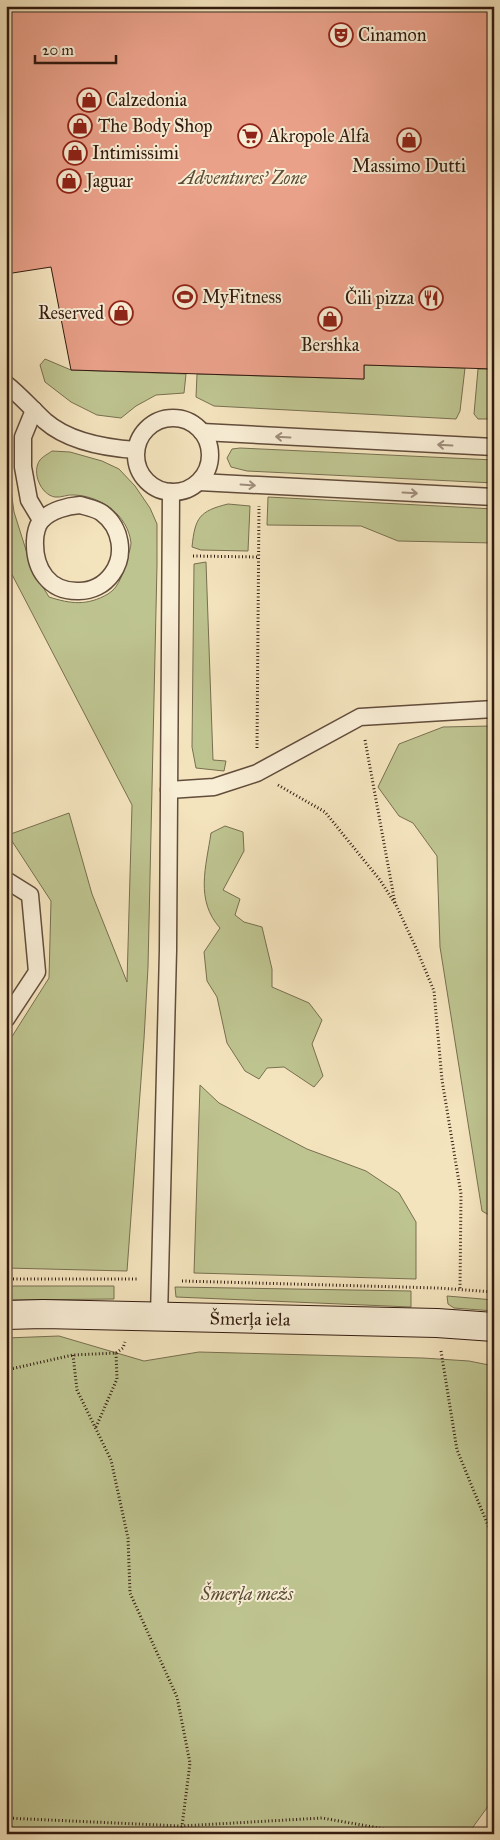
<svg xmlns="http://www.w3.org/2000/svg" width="500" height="1840" font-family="'IM FELL Great Primer',serif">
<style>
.green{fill:#bec490;stroke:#786f50}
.building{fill:#eaa18a;stroke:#321a0f}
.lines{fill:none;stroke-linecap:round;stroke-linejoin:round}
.lane-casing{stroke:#624c3b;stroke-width:19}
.secondary-casing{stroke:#321a0f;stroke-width:30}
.path{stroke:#321a0f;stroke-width:3;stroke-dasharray:1 2.5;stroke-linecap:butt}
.lane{stroke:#f8edd5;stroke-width:16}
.secondary{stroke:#f8edd5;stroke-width:28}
.oneway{stroke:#9f8e7c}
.labels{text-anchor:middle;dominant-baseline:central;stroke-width:4;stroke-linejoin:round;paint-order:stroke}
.poi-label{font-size:18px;fill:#321a0f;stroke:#f8edd5;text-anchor:start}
.park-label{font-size:18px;font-style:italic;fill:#5c4d36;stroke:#f8edd5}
.street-label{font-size:18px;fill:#321a0f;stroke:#f8edd5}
</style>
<rect width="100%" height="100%" fill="#f4e4be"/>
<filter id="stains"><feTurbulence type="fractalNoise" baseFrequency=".004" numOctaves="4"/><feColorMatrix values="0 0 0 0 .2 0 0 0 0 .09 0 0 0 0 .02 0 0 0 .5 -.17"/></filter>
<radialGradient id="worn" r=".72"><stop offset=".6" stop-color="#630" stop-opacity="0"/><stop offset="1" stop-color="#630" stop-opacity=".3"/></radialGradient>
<g class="green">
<path d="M45,359L71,370L186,374L184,393L156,395L136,406L121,418L97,415L71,402L45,382L40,365Z"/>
<path d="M364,365L465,368L460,411L456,419L214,406L196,397L197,374L364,379Z"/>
<path d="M478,369H494V419H478L474,414Z"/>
<path d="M240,448L494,460V483L247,471L231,467L227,458L232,449Z"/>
<path d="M52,451L70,452L102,461L119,469L135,486L150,508L157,524V565L148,967L144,1039L127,1271L6,1268V1046L49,978L51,901L8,835L69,813L92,894L127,982L132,805L6,563V453L14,512L32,569L49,597C71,604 87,606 108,594C120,587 124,570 127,558C129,553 131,547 131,543C128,515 101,496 74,495C68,494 61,498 55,497C41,495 31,472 40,460C42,457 48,454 52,451Z"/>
<path d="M268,497L494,509V543L398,541L361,526L267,525Z"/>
<path d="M228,504L250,506L248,551L201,550L192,547C195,518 199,511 228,504Z"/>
<path d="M206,562L213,760L226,761L224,771L196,768L192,747L194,564Z"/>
<path d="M491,726L494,729V1218L482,1211L440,947L437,856L413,823L399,816L378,787L399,744L443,727Z"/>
<path d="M225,826L243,832L244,851L223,890L240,899L235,915L244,922L262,927L272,969V987L309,1003L322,1020L312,1044L323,1076L314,1087L284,1067L267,1068L259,1079L245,1071L227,1043L217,997L207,981L204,952L220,928C195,900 206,867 211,833Z"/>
<path d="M200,1085L219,1103L307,1149L366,1171L399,1193L416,1222V1279L194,1273Z"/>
<path d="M6,1286H114V1299L6,1300Z"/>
<path d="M175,1287L411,1291V1307L176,1297Z"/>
<path d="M447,1296L494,1300V1311L454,1308L448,1304Z"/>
<path d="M59,1336L144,1361L199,1352L423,1358L469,1361L494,1366V1798L468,1834H6V1338Z"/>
</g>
<path class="building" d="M6,6H494V369L364,365V379L71,370L51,267L6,274Z"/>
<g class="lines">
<g class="lane-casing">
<g id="lane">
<path d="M6,384C20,395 32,409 45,421C69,442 106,448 136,450"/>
<path d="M34,410L23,437V467L29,500L41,520"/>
<circle cx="173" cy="455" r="37"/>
<path d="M202,432L494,447"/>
<path d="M199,482L494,497"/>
<path d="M80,505C87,507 97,509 102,513C121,527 126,555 112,574C104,585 92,591 79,591C49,592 34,569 35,541C35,535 37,524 42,520C51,510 68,506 80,505Z"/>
<path d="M169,790L214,787L257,773L360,717L494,709"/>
<path d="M6,880L30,895L37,972L6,1019"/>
<path d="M159,1317L168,950L171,492"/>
</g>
</g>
<g class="secondary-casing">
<path id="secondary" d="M6,1315L43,1314L437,1323L494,1327"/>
</g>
<g class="path">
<path d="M193,556L258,557"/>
<path d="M365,740L395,903"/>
<path d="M257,748L259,506"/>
<path d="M278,785L325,812L380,880L396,905L417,950L434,991L442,1080L461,1194L460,1289"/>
<path d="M6,1279H138"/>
<path d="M182,1281L438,1288L494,1292"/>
<path d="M441,1351L457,1450L494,1540"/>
<path d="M73,1355L77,1390L111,1460L128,1538L130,1593L177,1697L190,1763L181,1834"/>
<path d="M6,1370L73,1355L116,1353L123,1348L125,1342"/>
<path d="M96,1427L117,1379L116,1353"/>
<path d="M6,1818L181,1826L322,1818L413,1834"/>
<path d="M456,1834L494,1827"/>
</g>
<use href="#lane" class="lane"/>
<use href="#secondary" class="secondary"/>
</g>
<defs><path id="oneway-shaft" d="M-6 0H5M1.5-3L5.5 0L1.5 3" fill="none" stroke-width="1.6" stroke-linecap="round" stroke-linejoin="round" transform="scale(1.25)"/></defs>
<g class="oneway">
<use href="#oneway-shaft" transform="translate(283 437) rotate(-177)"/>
<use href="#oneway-shaft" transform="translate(445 445) rotate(-177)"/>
<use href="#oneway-shaft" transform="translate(248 485) rotate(4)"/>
<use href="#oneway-shaft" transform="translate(410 493) rotate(3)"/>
</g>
<defs>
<g id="theatre-ring" transform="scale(1.25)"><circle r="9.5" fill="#f8edd5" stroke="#8f2418" stroke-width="1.5"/><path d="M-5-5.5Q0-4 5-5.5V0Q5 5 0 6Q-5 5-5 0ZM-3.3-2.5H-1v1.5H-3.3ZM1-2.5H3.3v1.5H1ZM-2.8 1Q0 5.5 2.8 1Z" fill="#8f2418"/></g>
<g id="shop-ring" transform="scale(1.25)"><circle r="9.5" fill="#f8edd5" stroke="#8f2418" stroke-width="1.5"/><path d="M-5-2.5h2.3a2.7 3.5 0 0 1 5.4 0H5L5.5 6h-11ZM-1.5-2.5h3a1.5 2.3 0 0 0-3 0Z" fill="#8f2418"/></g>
<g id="supermarket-ring" transform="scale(1.25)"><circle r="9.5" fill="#f8edd5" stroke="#8f2418" stroke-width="1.5"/><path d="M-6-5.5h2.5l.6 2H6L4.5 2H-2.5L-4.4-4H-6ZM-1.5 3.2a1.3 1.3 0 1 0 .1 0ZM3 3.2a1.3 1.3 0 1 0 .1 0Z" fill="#8f2418"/></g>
<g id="stadium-ring" transform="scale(1.25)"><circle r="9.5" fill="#f8edd5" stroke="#8f2418" stroke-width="1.5"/><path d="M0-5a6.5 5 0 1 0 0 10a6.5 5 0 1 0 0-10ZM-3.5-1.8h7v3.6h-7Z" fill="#8f2418"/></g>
<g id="restaurant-ring" transform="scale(1.25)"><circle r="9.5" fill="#f8edd5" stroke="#8f2418" stroke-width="1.5"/><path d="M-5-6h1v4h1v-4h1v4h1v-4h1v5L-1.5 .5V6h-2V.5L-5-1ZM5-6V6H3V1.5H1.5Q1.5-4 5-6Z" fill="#8f2418"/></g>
</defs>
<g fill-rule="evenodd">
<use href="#theatre-ring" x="341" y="35"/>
<use href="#shop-ring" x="89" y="100"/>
<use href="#shop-ring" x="80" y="126"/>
<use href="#supermarket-ring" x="250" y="136"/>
<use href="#shop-ring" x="409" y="140"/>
<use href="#shop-ring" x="75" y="153"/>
<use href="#shop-ring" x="69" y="181"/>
<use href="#stadium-ring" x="185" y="297"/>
<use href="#restaurant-ring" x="431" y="298"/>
<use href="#shop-ring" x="121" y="313"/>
<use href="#shop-ring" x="330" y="319"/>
</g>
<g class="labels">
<g class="poi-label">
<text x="358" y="35">Cinamon</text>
<text x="106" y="100">Calzedonia</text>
<text x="98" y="126">The Body Shop</text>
<text x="268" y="136">Akropole Alfa</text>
<text x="92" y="153">Intimissimi</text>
<text x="409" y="166" text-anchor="middle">Massimo Dutti</text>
<text x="86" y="181">Jaguar</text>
<text x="202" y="297">MyFitness</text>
<text x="414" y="298" text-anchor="end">Čili pizza</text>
<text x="104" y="313" text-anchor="end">Reserved</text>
<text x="330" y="345" text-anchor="middle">Bershka</text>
</g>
<g class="park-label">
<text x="243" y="178">Adventures' Zone</text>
<text x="247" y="1594">Šmerļa mežs</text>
</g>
<g class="street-label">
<text transform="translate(250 1319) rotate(1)">Šmerļa iela</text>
</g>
</g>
<rect width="500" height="1840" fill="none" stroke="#f4e4be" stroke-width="25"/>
<rect x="8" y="8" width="485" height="1825" fill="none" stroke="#321a0f" stroke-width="2.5"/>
<rect x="12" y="12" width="475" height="1815" fill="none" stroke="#321a0f"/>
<path d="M35 55v8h81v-8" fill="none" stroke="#321a0f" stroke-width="2.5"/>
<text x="42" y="55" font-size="15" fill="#321a0f" stroke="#f8edd5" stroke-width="4" paint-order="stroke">20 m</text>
<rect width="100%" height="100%" filter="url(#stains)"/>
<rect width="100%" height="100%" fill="url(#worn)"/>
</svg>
